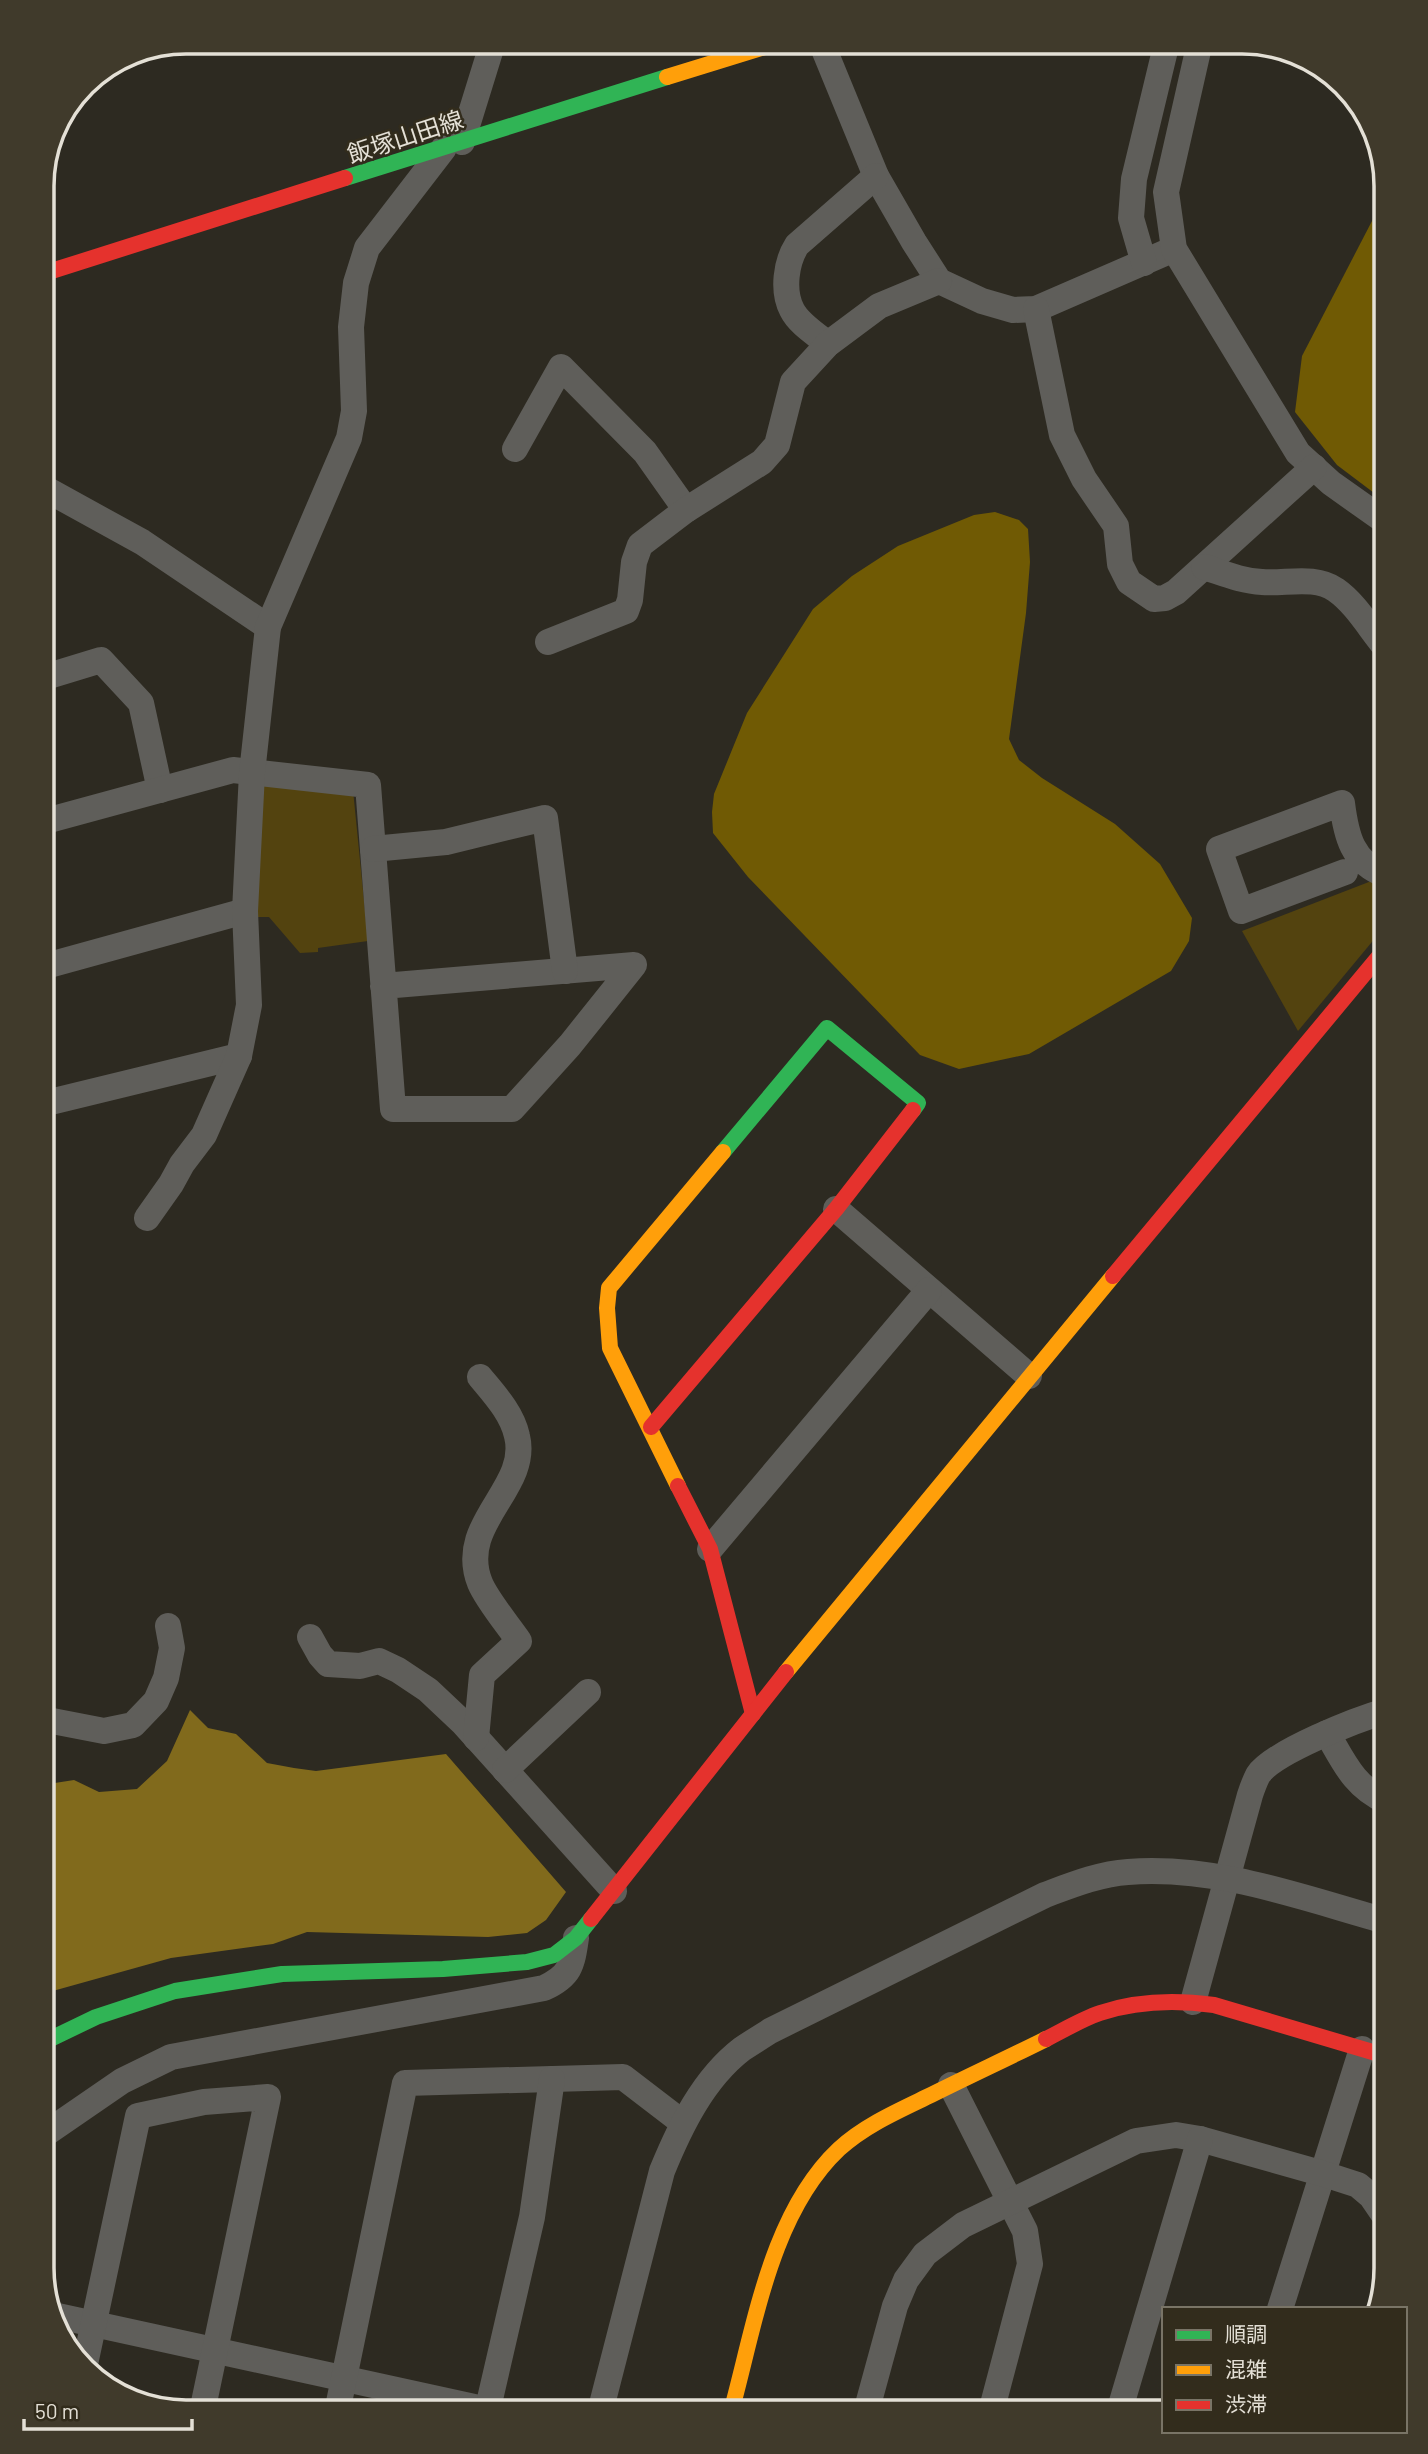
<svg xmlns="http://www.w3.org/2000/svg" width="1428" height="2454" font-family="Barlow,'Noto Sans JP',sans-serif">
<style>
.green{fill:#53430f}
.forest{fill:#705a04}
.water{fill:#816a1c}
.lines{fill:none;stroke-linecap:round;stroke-linejoin:round}
.street{stroke:#5f5e5a;stroke-width:26}
.fast{stroke:#30b455;stroke-width:16}
.slow{stroke:#ff9f0a;stroke-width:16}
.jam{stroke:#e5322d;stroke-width:16}
.labels{text-anchor:middle;dominant-baseline:central;stroke-width:5;stroke-linejoin:round;paint-order:stroke}
.street-label{font-size:24px;fill:#e4e0d6;stroke:#322c1c}
.rim{fill:none;stroke:#e4e0d6;stroke-width:3.5}
</style>
<rect width="100%" height="100%" fill="#2d2a21"/>
<g class="green">
<path d="M268,781L353,790L368,941L318,948V952L300,953L269,917H257L258,793Z"/>
<path d="M1374,880L1386,885V925L1298,1031L1242,931Z"/>
</g>
<g class="forest">
<path d="M1386,194V502L1337,465L1295,412L1302,356Z"/>
<path d="M995,512L1019,520L1028,529L1030,562L1026,613L1009,739L1019,760L1042,778L1115,824L1160,864L1192,918L1189,941L1171,971L1029,1054L959,1069L920,1055L748,877L713,833L712,812L714,794L747,713L813,609L852,576L898,546L974,515Z"/>
</g>
<path class="water" d="M190,1710L208,1728L236,1734L267,1763L294,1768L316,1771L446,1754L566,1892L546,1920L527,1933L488,1937L307,1932L273,1944L171,1958L42,1994V1785L74,1780L99,1792L137,1789L167,1761Z"/>
<g class="lines">
<g class="street">
<path d="M821,42L876,176L914,242L939,281L982,301L1013,310L1036,309L1174,249"/>
<path d="M1200,42L1166,192L1174,249L1298,453L1331,483L1386,522"/>
<path d="M462,142L493,42"/>
<path d="M1144,263L1131,218L1134,179L1167,42"/>
<path d="M1036,309L1062,435L1084,479L1116,526L1120,564L1129,582L1154,599L1165,598L1176,592L1314,467"/>
<path d="M828,344C816,334 799,324 792,310C782,291 786,262 797,245L876,176"/>
<path d="M515,449L561,367L645,452L686,510"/>
<path d="M42,487L142,542L268,627"/>
<path d="M1204,567C1223,573 1241,581 1262,582C1286,584 1315,575 1336,590C1356,604 1370,629 1386,648"/>
<path d="M548,642L626,611L630,600L634,562L640,545L686,510L762,462L777,445L793,382L828,344L879,306L939,281"/>
<path d="M42,678L101,660L141,703L160,790"/>
<path d="M42,822L233,770L368,785L393,1109H512L570,1045L634,965L383,986"/>
<path d="M373,849L446,842L545,818L565,971"/>
<path d="M1345,872L1241,911L1219,849L1342,803C1346,835 1352,863 1386,875"/>
<path d="M42,967L245,911"/>
<path d="M42,1104L239,1056"/>
<path d="M836,1209L1029,1376"/>
<path d="M147,1218L171,1184L182,1164L204,1135L239,1056L249,1005L245,911L252,773L268,627L349,438L354,411L351,327L356,283L367,248L444,148"/>
<path d="M710,1549L929,1290"/>
<path d="M310,1637L320,1655L328,1664L360,1666L379,1661L398,1670L428,1690L463,1723L614,1891"/>
<path d="M42,1719L104,1731L133,1725L156,1701L166,1678L172,1648L168,1626"/>
<path d="M1327,1733C1344,1762 1354,1787 1386,1801"/>
<path d="M476,1738L482,1675L519,1641C508,1625 487,1600 480,1583C456,1523 530,1489 517,1436C512,1413 494,1394 480,1377"/>
<path d="M505,1770L588,1692"/>
<path d="M1193,2002L1250,1795C1252,1789 1255,1781 1258,1775C1273,1752 1358,1719 1386,1711"/>
<path d="M951,2085L1025,2231L1030,2264L991,2412"/>
<path d="M42,2136L122,2081L171,2057L544,1988C570,1976 572,1966 576,1938"/>
<path d="M1280,2309L1362,2049"/>
<path d="M53,2315L497,2412"/>
<path d="M85,2364L138,2116L204,2102L268,2097L202,2412"/>
<path d="M337,2412L405,2083L623,2077L683,2123"/>
<path d="M487,2412L532,2217L552,2079"/>
<path d="M600,2412L662,2171C680,2127 703,2079 742,2049C751,2043 761,2037 770,2031L1045,1895C1072,1885 1099,1874 1128,1872C1216,1865 1303,1898 1386,1921"/>
<path d="M866,2412L895,2306L906,2280L925,2254L963,2225L1136,2141L1176,2135L1200,2139L1324,2174L1358,2185L1371,2196L1386,2218"/>
<path d="M1119,2412L1200,2139"/>
</g>
<g class="fast">
<path d="M345,178L667,77"/>
<path d="M723,1152L827,1028L918,1103L913,1110"/>
<path d="M42,2043L96,2017L175,1991L282,1974L443,1969L527,1962L554,1955L576,1938L591,1919"/>
</g>
<g class="slow">
<path d="M667,77L781,42"/>
<path d="M678,1486L610,1348L607,1308L609,1288L723,1152"/>
<path d="M786,1672L1113,1276"/>
<path d="M731,2412C755,2325 771,2213 839,2149C865,2125 900,2110 931,2095C969,2076 1008,2058 1046,2039"/>
</g>
<g class="jam">
<path d="M42,274L345,178"/>
<path d="M1113,1276L1386,948"/>
<path d="M651,1427L836,1209L913,1110"/>
<path d="M678,1486L710,1549L753,1714"/>
<path d="M591,1919L786,1672"/>
<path d="M1046,2039C1064,2030 1082,2019 1100,2013C1136,2001 1177,2000 1214,2005L1386,2056"/>
</g>
</g>
<g class="labels">
<g class="street-label">
<text transform="translate(405 136) rotate(-18)">飯塚山田線</text>
</g>
</g>
<path d="M0 0H1428V2454H0ZM186 54H1242A132 132 0 0 1 1374 186V2268A132 132 0 0 1 1242 2400H186A132 132 0 0 1 54 2268V186A132 132 0 0 1 186 54Z" fill="#403a2b" fill-rule="evenodd"/>
<path class="rim" d="M186 54H1242A132 132 0 0 1 1374 186V2268A132 132 0 0 1 1242 2400H186A132 132 0 0 1 54 2268V186A132 132 0 0 1 186 54Z"/>
<rect x="1162" y="2307" width="245" height="126" fill="#322c1c" stroke="#797466" stroke-width="2"/>
<rect x="1176" y="2330" width="35" height="10" fill="#30b455" stroke="#797466" stroke-width="2"/>
<text x="1225" y="2342" font-size="21" fill="#e4e0d6">順調</text>
<rect x="1176" y="2365" width="35" height="10" fill="#ff9f0a" stroke="#797466" stroke-width="2"/>
<text x="1225" y="2377" font-size="21" fill="#e4e0d6">混雑</text>
<rect x="1176" y="2400" width="35" height="10" fill="#e5322d" stroke="#797466" stroke-width="2"/>
<text x="1225" y="2412" font-size="21" fill="#e4e0d6">渋滞</text>
<path d="M24 2419v10h168v-10" fill="none" stroke="#e4e0d6" stroke-width="3.5"/>
<text x="35" y="2419" font-size="21" fill="#e4e0d6" stroke="#322c1c" stroke-width="5" paint-order="stroke">50 m</text>
</svg>
